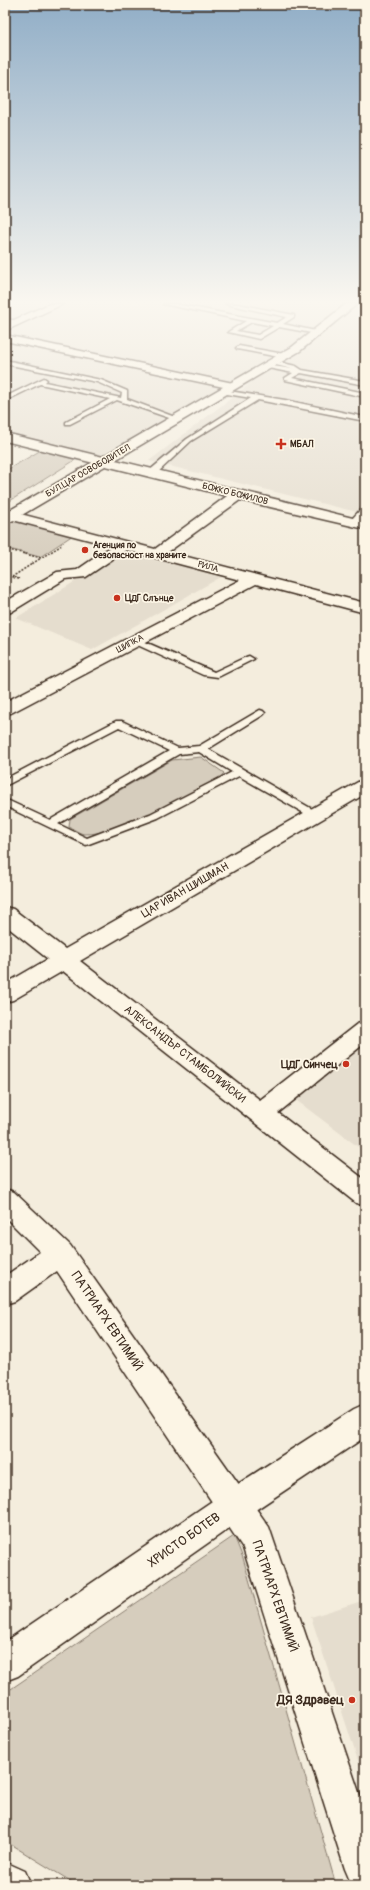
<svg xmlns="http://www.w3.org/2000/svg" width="370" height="1890" font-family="Pangolin,sans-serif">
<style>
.built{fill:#e5ddce}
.green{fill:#d6cdbd;stroke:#887c6e}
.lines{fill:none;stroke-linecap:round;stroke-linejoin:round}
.service-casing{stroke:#3b2a1e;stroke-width:3}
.minor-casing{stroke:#3b2a1e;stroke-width:3}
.tertiary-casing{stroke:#3b2a1e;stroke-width:3}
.path{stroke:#3b2a1e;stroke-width:1.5;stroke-dasharray:2 1.5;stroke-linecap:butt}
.service{fill:#fcf5e5;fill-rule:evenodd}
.minor{fill:#fcf5e5;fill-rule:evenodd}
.tertiary{fill:#fcf5e5;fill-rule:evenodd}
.poi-dot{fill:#c8321e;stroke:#fcf5e5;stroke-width:1.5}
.labels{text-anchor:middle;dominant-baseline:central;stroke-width:3.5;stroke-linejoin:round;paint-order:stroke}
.far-poi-label{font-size:9px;font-weight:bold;fill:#3b2a1e;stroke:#fcf5e5;text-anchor:start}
.far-street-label{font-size:9px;fill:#3b2a1e;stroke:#fcf5e5}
.street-label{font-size:11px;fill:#3b2a1e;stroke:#fcf5e5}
.poi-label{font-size:11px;font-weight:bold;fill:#3b2a1e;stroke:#fcf5e5;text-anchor:end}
.near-street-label{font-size:13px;fill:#3b2a1e;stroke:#fcf5e5}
.near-poi-label{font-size:13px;font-weight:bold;fill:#3b2a1e;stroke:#fcf5e5;text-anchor:end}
</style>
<rect width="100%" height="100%" fill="#f4eddd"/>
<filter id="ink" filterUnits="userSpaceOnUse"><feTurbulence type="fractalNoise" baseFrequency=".025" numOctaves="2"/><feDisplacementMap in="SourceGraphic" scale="8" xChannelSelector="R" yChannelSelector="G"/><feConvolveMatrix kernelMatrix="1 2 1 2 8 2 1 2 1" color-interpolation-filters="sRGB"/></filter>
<g filter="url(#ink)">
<g class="built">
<path d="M5,304H365V514L149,461L251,383L106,461L5,437Z"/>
<path d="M124,551L221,577L92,650L16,618Z"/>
<path d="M365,1034V1152L288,1094Z"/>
<path d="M365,1600V1782L311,1617Z"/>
</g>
<g class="green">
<path d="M43,449L80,457L5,504V471Z"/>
<path d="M5,517L73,535L40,557L5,548Z"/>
<path d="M201,757L224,773L219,779C187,794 119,835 85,834C80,834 74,829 69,827L70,819L172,760Z"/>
<path d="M234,1536L243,1558L336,1885H77L5,1841V1693Z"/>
</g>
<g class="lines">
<g class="service-casing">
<g id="service">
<path d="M163,304H175L277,323L287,317L226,304H238L294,315V317L283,324L320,332L317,334L279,327L259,339L228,332L246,321ZM252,322L273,326L258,335L236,331Z"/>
<path d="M5,318L19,322L20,323L17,325L5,322Z"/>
<path d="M239,346L284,354L287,356L284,358L237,349L236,348Z"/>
<path d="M5,360L101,380L127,391V399L180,419L175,420L117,400L70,424H66V422L110,399L40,384L5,401V397L44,378L47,380L45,382L121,398L122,393L97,382L5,364Z"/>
<path d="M273,361L296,366L302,370L365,381V385L301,373L292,378L365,393V397L285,380V378L293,373L263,367L266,365L293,369L271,364V362Z"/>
<path d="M223,390L285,400L365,417V421L258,400L191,441L155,475H149V471L187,439L251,398L221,393L220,392Z"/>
<path d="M362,508H365V514L357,524H351V520Z"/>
<path d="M136,638L214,672L246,657L249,656L254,659L218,677L203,675L133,643L132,641Z"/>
<path d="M260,710L263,711L265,713L263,715L208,749L319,813L320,815L319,817H311L239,776L158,818L86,845L5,806V799L50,820L169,751L119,727L5,786V779L116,721H122L178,748L199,746ZM199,752L232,772L150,814L87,838L58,824L179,754Z"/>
</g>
</g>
<g class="minor-casing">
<g id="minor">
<path d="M49,304H63L5,331V324Z"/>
<path d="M5,335L233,383L239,386L233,389L5,341Z"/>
<path d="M5,433L365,521V529L240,500L168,552L365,603V613L256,584L11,713L5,714V702L240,580L126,550L86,577L65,579L11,612L5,614V602L57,572L77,570L112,546L5,518V510L155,549L227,496L5,441Z"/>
<path d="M365,780V794L80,961L260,1100L357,1024L365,1022V1043L278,1113L365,1180V1206L356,1203L63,971L13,1000L5,1002V984L48,959L5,925V907L13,909L65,949L358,782Z"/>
<path d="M5,1189L14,1192L70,1245L269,1527L365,1810V1885L351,1883L345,1869L243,1548L57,1271L15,1301L5,1304V1276L40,1252L5,1217Z"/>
<path d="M5,1862L25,1871L31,1885H5Z"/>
</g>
</g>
<g class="tertiary-casing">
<g id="tertiary">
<path d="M346,304H357L300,351L10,522L5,523V513L292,347Z"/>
<path d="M365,1404V1437L245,1517L18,1676L5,1681V1642L221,1495L354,1409Z"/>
</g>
</g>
<g class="path">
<path d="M5,549L41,558L62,545"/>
<path d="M19,579L12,577L41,558"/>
</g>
<use href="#service" class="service"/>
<use href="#minor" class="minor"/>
<use href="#tertiary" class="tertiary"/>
</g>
</g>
<linearGradient id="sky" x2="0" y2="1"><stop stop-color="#91aec7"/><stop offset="0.53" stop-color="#faf7f0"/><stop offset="1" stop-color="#faf7f0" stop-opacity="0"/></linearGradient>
<rect width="370" height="569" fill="url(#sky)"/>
<g class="poi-dot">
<path d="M279 438h4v4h4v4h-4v4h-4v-4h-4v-4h4z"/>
<circle cx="85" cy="550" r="4"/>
<circle cx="117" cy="598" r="4"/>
<circle cx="346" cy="1064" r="4"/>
<circle cx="352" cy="1700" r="4"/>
</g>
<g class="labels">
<g class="far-poi-label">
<text x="290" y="444">МБАЛ</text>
<text x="93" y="545">Агенция по<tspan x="93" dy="10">безопасност на храните</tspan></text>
<text x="125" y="598">ЦДГ Слънце</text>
</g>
<g class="far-street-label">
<text transform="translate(88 471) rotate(-30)">БУЛ.ЦАР ОСВОБОДИТЕЛ</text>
<text transform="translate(235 494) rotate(14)">БОЖКО БОЖИЛОВ</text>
<text transform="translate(208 567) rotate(15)">РИЛА</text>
<text transform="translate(130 644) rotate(-28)">ШИПКА</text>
</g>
<g class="street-label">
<text transform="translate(185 890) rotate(-30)">ЦАР ИВАН ШИШМАН</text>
<text transform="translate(185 1054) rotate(38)">АЛЕКСАНДЪР СТАМБОЛИЙСКИ</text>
</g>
<g class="poi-label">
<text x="338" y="1064">ЦДГ Синчец</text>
</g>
<g class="near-street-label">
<text transform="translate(107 1321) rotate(56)">ПАТРИАРХ ЕВТИМИЙ</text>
<text transform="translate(184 1540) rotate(-35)">ХРИСТО БОТЕВ</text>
<text transform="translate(275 1596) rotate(71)">ПАТРИАРХ ЕВТИМИЙ</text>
</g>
<g class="near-poi-label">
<text x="344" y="1700">ДЯ Здравец</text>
</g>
</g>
<rect width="370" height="1890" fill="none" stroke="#fcf5e5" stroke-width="20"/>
<rect x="10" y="10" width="350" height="1870" fill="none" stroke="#3b2a1e" stroke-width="1.5" filter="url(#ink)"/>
</svg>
